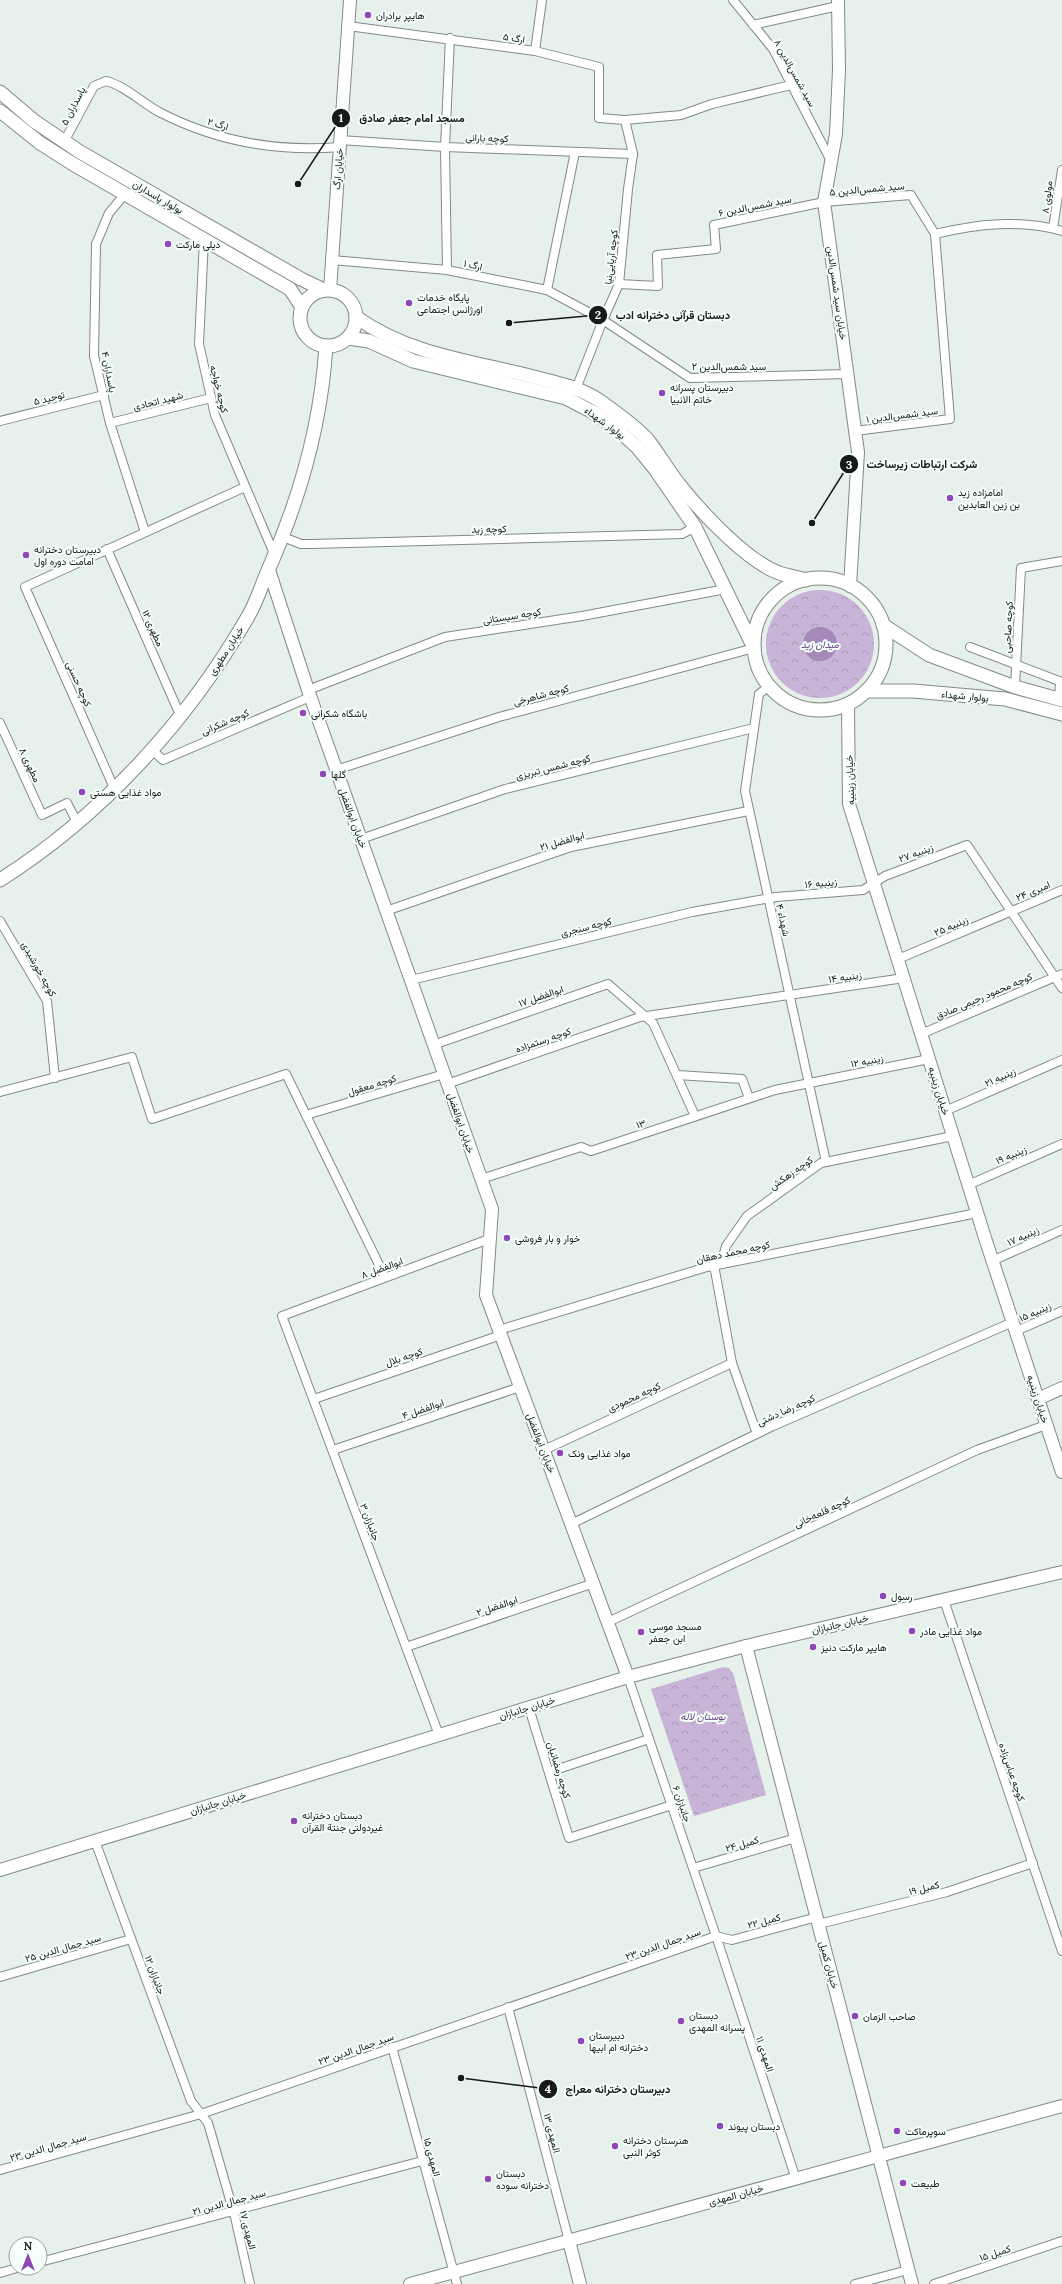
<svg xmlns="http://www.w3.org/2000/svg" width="1062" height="2284" font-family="Lora,Vazirmatn,serif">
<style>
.park{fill:url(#park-crowns)}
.water{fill:#a489b9}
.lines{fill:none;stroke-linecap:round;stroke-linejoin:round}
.street-casing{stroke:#828a87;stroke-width:10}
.secondary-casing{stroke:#828a87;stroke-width:14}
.primary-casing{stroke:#828a87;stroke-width:15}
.street{stroke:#fff;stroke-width:8}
.secondary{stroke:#fff;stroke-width:12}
.primary{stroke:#fff;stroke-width:13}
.poi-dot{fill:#8e46b9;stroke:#f4fefa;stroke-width:1.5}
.labels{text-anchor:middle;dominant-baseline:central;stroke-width:4;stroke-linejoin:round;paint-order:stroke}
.poi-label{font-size:10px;fill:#171a19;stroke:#f4fefa;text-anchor:start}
.street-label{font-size:10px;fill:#171a19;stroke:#f4fefa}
.park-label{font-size:10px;font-style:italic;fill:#674280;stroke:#f4fefa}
.leader{fill:none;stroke:#171a19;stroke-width:1.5}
.callout-dot{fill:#171a19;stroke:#f4fefa;stroke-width:1.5}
.mark-label{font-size:12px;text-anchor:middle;font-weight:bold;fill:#fff}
.callout-label{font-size:11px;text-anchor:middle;font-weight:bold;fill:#171a19;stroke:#f4fefa;stroke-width:4;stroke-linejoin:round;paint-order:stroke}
</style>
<defs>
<pattern id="park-crowns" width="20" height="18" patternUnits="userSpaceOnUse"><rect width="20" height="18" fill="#c7b4d6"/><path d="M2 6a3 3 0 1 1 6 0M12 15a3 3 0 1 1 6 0" fill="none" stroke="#aa9ab7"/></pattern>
</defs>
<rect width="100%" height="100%" fill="#e7f1ec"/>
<g class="park">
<circle cx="820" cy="644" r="54"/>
<path d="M723,1667L729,1668L733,1673L766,1795L694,1816L651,1689Z"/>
</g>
<circle class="water" cx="820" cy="644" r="17"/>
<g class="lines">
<g class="street-casing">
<g id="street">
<path d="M733,0L773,49L831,161"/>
<path d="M753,25L838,6"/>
<path d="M348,26L535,51L599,67V118L625,120L681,115L712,104L791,85"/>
<path d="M535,51L542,0"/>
<path d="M340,140L445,147L633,154"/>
<path d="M64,142L94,86L106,81C126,86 143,104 161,113C216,141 278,152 340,147"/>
<path d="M125,194L109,213L96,244L94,356L110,423L145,532"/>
<path d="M1053,228L1062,170"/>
<path d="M935,234C977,224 1020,219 1062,231"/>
<path d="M204,239L199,344L215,415L275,556"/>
<path d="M332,260L447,270L547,290L603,320L690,378L848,374"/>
<path d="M447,270L445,147L450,38"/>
<path d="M619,284L658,286L657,255L716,249L714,225L824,202L911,195L935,234L950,419L855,431"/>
<path d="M547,290L575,152"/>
<path d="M576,389L603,320L619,284L628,189L633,154L625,120"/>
<path d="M0,421L104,395"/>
<path d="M110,423L211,398"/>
<path d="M283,537L301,544H311L682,534L695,527"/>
<path d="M107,549L180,715"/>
<path d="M970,647L1062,682"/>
<path d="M769,686L759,694L745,791L826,1162"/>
<path d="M1015,687L1021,568L1062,561"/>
<path d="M308,690L445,637L582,616L726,589"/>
<path d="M1059,699L1060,682"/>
<path d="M0,723L42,815L67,803L78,824"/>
<path d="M151,749L163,760L310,697"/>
<path d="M336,770L499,717L754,648"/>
<path d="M115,790L25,587L245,487"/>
<path d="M361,839L505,789L754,728"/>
<path d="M386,911L571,847L748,811"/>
<path d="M0,921L47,1001L55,1078"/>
<path d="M898,959L1062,890"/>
<path d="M411,980L692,912L776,897L863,890L885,876L967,845L1062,988"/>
<path d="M921,1034L1062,974"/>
<path d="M433,1045L608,984L653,1023L695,1116"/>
<path d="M677,1075L742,1079L749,1098"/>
<path d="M447,1084L640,1017L904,978"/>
<path d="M0,1092L132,1057L152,1119L286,1074L385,1277"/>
<path d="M945,1111L1062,1060"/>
<path d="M306,1115L444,1074"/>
<path d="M481,1179L581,1147L591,1151L775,1090L929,1059"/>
<path d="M968,1185L1062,1144"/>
<path d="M992,1261L1062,1230"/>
<path d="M721,1264L726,1246L747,1216L821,1163L953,1136"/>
<path d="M714,1265L732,1363L757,1434"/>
<path d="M499,1330L707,1267L977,1213"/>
<path d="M1016,1331L1062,1311"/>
<path d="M314,1399L501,1335"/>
<path d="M333,1450L520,1387"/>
<path d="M544,1450L732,1363"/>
<path d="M571,1524L773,1426L1013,1322"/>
<path d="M944,1600L1062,1951"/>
<path d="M608,1622L977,1450L1046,1425"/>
<path d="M406,1647L594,1583"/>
<path d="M628,1677L716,1936L796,2179"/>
<path d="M529,1708L569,1838L672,1805"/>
<path d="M439,1735L282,1316L489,1239"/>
<path d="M549,1772L649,1739"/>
<path d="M95,1841L191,2101L208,2123L235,2217L250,2284"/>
<path d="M693,1868L796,1838"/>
<path d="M819,1924L947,1892L1033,1863"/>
<path d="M716,1936L732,1940L817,1917"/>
<path d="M0,1977L131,1939"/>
<path d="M508,2007L569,2241"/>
<path d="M392,2047L457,2284"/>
<path d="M0,2170L201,2114L716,1936"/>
<path d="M40,2262L422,2161"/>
<path d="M0,2273L17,2268"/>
<path d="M855,2284L908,2270"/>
<path d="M934,2284L1062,2241"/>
</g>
</g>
<g class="secondary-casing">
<g id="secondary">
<path d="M838,0L839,70L836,134L824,202L858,452L850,586"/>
<path d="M330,290L350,0"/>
<path d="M269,570L308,690L492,1209L486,1295L628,1677"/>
<path d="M848,704L849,804L986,1241L1062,1472"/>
<path d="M1038,1399L1062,1388"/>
<path d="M746,1646L912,2284"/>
<path d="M0,1870L628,1677L746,1646L1062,1572"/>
<path d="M569,2241L580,2284"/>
<path d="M410,2284L1062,2106"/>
</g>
</g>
<g class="primary-casing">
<g id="primary">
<path d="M0,92L34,121L80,152L301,279L324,290"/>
<path d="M0,111L40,143L73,164L290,289L302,307"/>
<circle cx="328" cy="318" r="28"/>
<path d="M356,317C406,353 468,361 526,375C552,382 578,386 600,401C616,413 633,424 647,439C660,455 669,473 682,488C704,515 747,561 779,573C788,576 797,577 806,580"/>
<path d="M348,338L369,341L413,361L566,398L591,411L615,427L637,447L655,469L695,527L754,648"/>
<circle cx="820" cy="644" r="66"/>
<path d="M883,625L929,655L1015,687L1062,700"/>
<path d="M867,691H913L1005,699L1062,714"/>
<path d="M0,880C101,816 186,723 246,620C255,606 260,590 266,575C299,502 321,425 326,346"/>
</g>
</g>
<use href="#street" class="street"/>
<use href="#secondary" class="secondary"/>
<use href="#primary" class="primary"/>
</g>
<g class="poi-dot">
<circle cx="368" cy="15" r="4"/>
<circle cx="168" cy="244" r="4"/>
<circle cx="409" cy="303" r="4"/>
<circle cx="662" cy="393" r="4"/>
<circle cx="950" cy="498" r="4"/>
<circle cx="26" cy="555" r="4"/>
<circle cx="303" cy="713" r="4"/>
<circle cx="323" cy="774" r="4"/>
<circle cx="82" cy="792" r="4"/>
<circle cx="507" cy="1238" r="4"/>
<circle cx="560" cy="1453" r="4"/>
<circle cx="883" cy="1596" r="4"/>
<circle cx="912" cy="1631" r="4"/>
<circle cx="641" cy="1632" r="4"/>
<circle cx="813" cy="1647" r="4"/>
<circle cx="294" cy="1821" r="4"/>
<circle cx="855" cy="2016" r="4"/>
<circle cx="681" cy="2021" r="4"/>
<circle cx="581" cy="2041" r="4"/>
<circle cx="720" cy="2126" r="4"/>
<circle cx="897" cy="2131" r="4"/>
<circle cx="615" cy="2146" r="4"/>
<circle cx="488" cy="2179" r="4"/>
<circle cx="903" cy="2183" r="4"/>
</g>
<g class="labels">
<g class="poi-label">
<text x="376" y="15">هایپر برادران</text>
<text x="176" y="244">دیلی مارکت</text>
<text x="417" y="297">پایگاه خدمات<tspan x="417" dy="12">اورژانس اجتماعی</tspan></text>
<text x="670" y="387">دبیرستان پسرانه<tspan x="670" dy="12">خاتم الانبیا</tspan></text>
<text x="958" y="492">امامزاده زید<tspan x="958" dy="12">بن زین العابدین</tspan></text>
<text x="34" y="549">دبیرستان دخترانه<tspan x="34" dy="12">امامت دوره اول</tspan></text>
<text x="311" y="713">باشگاه شکرانی</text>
<text x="331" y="774">گلها</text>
<text x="90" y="792">مواد غذایی هستی</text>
<text x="515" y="1238">خوار و بار فروشی</text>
<text x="568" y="1453">مواد غذایی ونک</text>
<text x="891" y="1596">رسول</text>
<text x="649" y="1626">مسجد موسی<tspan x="649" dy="12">ابن جعفر</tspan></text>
<text x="920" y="1631">مواد غذایی مادر</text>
<text x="821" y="1647">هایپر مارکت دنیز</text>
<text x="302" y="1815">دبستان دخترانه<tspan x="302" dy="12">غیردولتی جنتة القرآن</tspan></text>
<text x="689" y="2015">دبستان<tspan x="689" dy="12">پسرانه المهدی</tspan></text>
<text x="863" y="2016">صاحب الزمان</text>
<text x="589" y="2035">دبیرستان<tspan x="589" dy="12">دخترانه ام ابیها</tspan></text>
<text x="728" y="2126">دبستان پیوند</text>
<text x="905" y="2131">سوپرماکت</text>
<text x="623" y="2140">هنرستان دخترانه<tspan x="623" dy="12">کوثر النبی</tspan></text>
<text x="496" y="2173">دبستان<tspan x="496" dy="12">دخترانه سوده</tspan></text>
<text x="911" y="2183">طبیعت</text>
</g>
<g class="street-label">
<text transform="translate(514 38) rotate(9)">ارگ ۵</text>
<text transform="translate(795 73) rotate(61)">سید شمس‌الدین ۸</text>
<text transform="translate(73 106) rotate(-63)">پاسداران ۵</text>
<text transform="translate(218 124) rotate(17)">ارگ ۲</text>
<text transform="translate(487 138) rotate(2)">کوچه بارانی</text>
<text transform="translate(338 169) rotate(-86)">خیابان ارگ</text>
<text transform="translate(867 189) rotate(-5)">سید شمس‌الدین ۵</text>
<text transform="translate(158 197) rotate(30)">بولوار پاسداران</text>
<text transform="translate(1047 197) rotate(-83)">مولوی ۸</text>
<text transform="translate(755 206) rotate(-11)">سید شمس‌الدین ۶</text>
<text transform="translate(611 257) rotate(-83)">کوچه آریایی‌نیا</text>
<text transform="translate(473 265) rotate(12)">ارگ ۱</text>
<text transform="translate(837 293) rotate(82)">خیابان سید شمس‌الدین</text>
<text x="729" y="366">سید شمس‌الدین ۲</text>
<text transform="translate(109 372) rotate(79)">پاسداران ۴</text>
<text transform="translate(219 389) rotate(76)">کوچه خواجه</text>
<text transform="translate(49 398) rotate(-14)">توحید ۵</text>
<text transform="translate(158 401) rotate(-14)">شهید اتحادی</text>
<text transform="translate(902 415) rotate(-7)">سید شمس‌الدین ۱</text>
<text transform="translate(605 423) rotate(36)">بولوار شهداء</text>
<text transform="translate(489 529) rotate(-1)">کوچه زید</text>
<text transform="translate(512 616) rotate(-9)">کوچه سیستانی</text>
<text transform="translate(1008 627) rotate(-87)">کوچه صاحبی</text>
<text transform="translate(153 628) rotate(66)">مطهری ۱۲</text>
<text transform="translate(226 651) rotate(-57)">خیابان مطهری</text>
<text transform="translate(79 684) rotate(66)">کوچه حسنی</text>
<text transform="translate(541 695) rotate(-15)">کوچه شاهرخی</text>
<text transform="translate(965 696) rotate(5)">بولوار شهداء</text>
<text transform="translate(225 722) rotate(-23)">کوچه شکرانی</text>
<text transform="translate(30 765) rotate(65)">مطهری ۸</text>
<text transform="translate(553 767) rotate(-14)">کوچه شمس تبریزی</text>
<text transform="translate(850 780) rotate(-92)">خیابان زینبیه</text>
<text transform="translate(353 818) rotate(70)">خیابان ابوالفضل</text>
<text transform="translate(562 841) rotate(-16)">ابوالفضل ۲۱</text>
<text transform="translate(916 853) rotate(-20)">زینبیه ۲۷</text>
<text transform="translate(821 883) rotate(-5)">زینبیه ۱۶</text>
<text transform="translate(1033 891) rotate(-23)">امیری ۲۴</text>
<text transform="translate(783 920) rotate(77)">شهداء ۴</text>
<text transform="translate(951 926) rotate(-23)">زینبیه ۲۵</text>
<text transform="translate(586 927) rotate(-14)">کوچه سنجری</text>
<text transform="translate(39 969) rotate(61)">کوچه خورشیدی</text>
<text transform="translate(845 977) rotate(-9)">زینبیه ۱۴</text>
<text transform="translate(541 996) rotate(-19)">ابوالفضل ۱۷</text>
<text transform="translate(984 996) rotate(-23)">کوچه محمود رحیمی صادق</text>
<text transform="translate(543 1040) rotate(-19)">کوچه رستمزاده</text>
<text transform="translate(867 1061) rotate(-11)">زینبیه ۱۲</text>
<text transform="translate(1000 1077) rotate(-24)">زینبیه ۲۱</text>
<text transform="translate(372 1085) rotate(-17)">کوچه معقول</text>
<text transform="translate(939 1091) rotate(73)">خیابان زینبیه</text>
<text transform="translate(461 1123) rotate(71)">خیابان ابوالفضل</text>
<text transform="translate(641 1124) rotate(-18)">۱۳</text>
<text transform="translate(1011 1155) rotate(-23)">زینبیه ۱۹</text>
<text transform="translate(791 1173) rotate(-35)">کوچه زهکش</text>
<text transform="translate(1023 1236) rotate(-24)">زینبیه ۱۷</text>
<text transform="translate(733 1252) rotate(-12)">کوچه محمد دهقان</text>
<text transform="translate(382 1268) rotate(-20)">ابوالفضل ۸</text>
<text transform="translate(1035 1312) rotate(-24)">زینبیه ۱۵</text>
<text transform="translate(404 1357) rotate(-19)">کوچه بلال</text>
<text transform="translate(634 1397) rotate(-25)">کوچه محمودی</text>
<text transform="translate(1038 1399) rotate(72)">خیابان زینبیه</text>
<text transform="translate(423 1409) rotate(-19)">ابوالفضل ۴</text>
<text transform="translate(786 1410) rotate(-24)">کوچه رضا دشتی</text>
<text transform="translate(541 1443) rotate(69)">خیابان ابوالفضل</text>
<text transform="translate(822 1512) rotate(-25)">کوچه قلعه‌خانی</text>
<text transform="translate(370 1522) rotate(69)">جانبازان ۳</text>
<text transform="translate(497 1606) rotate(-19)">ابوالفضل ۲</text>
<text transform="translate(840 1624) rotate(-13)">خیابان جانبازان</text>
<text transform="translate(527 1708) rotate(-17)">خیابان جانبازان</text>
<text transform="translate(559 1770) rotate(73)">کوچه رمضانیان</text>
<text transform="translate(1012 1772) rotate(71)">کوچه عباس‌زاده</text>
<text transform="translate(218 1803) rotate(-17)">خیابان جانبازان</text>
<text transform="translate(682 1804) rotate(71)">جانبازان ۶</text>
<text transform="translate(742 1844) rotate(-16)">کمیل ۲۴</text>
<text transform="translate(924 1888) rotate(-14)">کمیل ۱۹</text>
<text transform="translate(764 1921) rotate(-15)">کمیل ۲۲</text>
<text transform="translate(663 1944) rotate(-19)">سید جمال الدین ۲۳</text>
<text transform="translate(63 1948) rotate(-16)">سید جمال الدین ۲۵</text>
<text transform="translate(829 1965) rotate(75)">خیابان کمیل</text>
<text transform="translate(155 1975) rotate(70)">جانبازان ۱۲</text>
<text transform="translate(356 2049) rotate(-19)">سید جمال الدین ۲۳</text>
<text transform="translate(765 2054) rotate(72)">المهدی ۱۱</text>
<text transform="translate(552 2133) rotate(75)">المهدی ۱۳</text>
<text transform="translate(48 2147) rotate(-16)">سید جمال الدین ۲۳</text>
<text transform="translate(432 2157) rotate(75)">المهدی ۱۵</text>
<text transform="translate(736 2195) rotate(-15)">خیابان المهدی</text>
<text transform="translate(229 2202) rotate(-15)">سید جمال الدین ۲۱</text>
<text transform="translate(248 2230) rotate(76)">المهدی ۱۷</text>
<text transform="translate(995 2253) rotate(-18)">کمیل ۱۵</text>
</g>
<g class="park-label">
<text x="820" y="644">میدان زید</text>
<text x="703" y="1716">بوستان لاله</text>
</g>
</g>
<path class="leader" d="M298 184L341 118M509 323L598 315M812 523L849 464M461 2078L548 2089"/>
<g class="callout-dot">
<circle cx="298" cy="184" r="4"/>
<circle cx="509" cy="323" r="4"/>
<circle cx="812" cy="523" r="4"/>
<circle cx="461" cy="2078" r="4"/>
<circle cx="341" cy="118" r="10"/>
<circle cx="598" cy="315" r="10"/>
<circle cx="849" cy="464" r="10"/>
<circle cx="548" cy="2089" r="10"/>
</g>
<g class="mark-label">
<text x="341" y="122">1</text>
<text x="598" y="319">2</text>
<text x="849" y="469">3</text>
<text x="548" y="2093">4</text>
</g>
<g class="callout-label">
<text x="412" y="122">مسجد امام جعفر صادق</text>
<text x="673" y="319">دبستان قرآنی دخترانه ادب</text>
<text x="922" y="468">شرکت ارتباطات زیرساخت</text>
<text x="618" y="2093">دبیرستان دخترانه معراج</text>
</g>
<g transform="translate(28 2256)"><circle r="19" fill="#f4fefa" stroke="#9ca3a0"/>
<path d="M0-3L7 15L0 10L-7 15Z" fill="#8e46b9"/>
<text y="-6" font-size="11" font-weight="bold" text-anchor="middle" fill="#171a19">N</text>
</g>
</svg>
